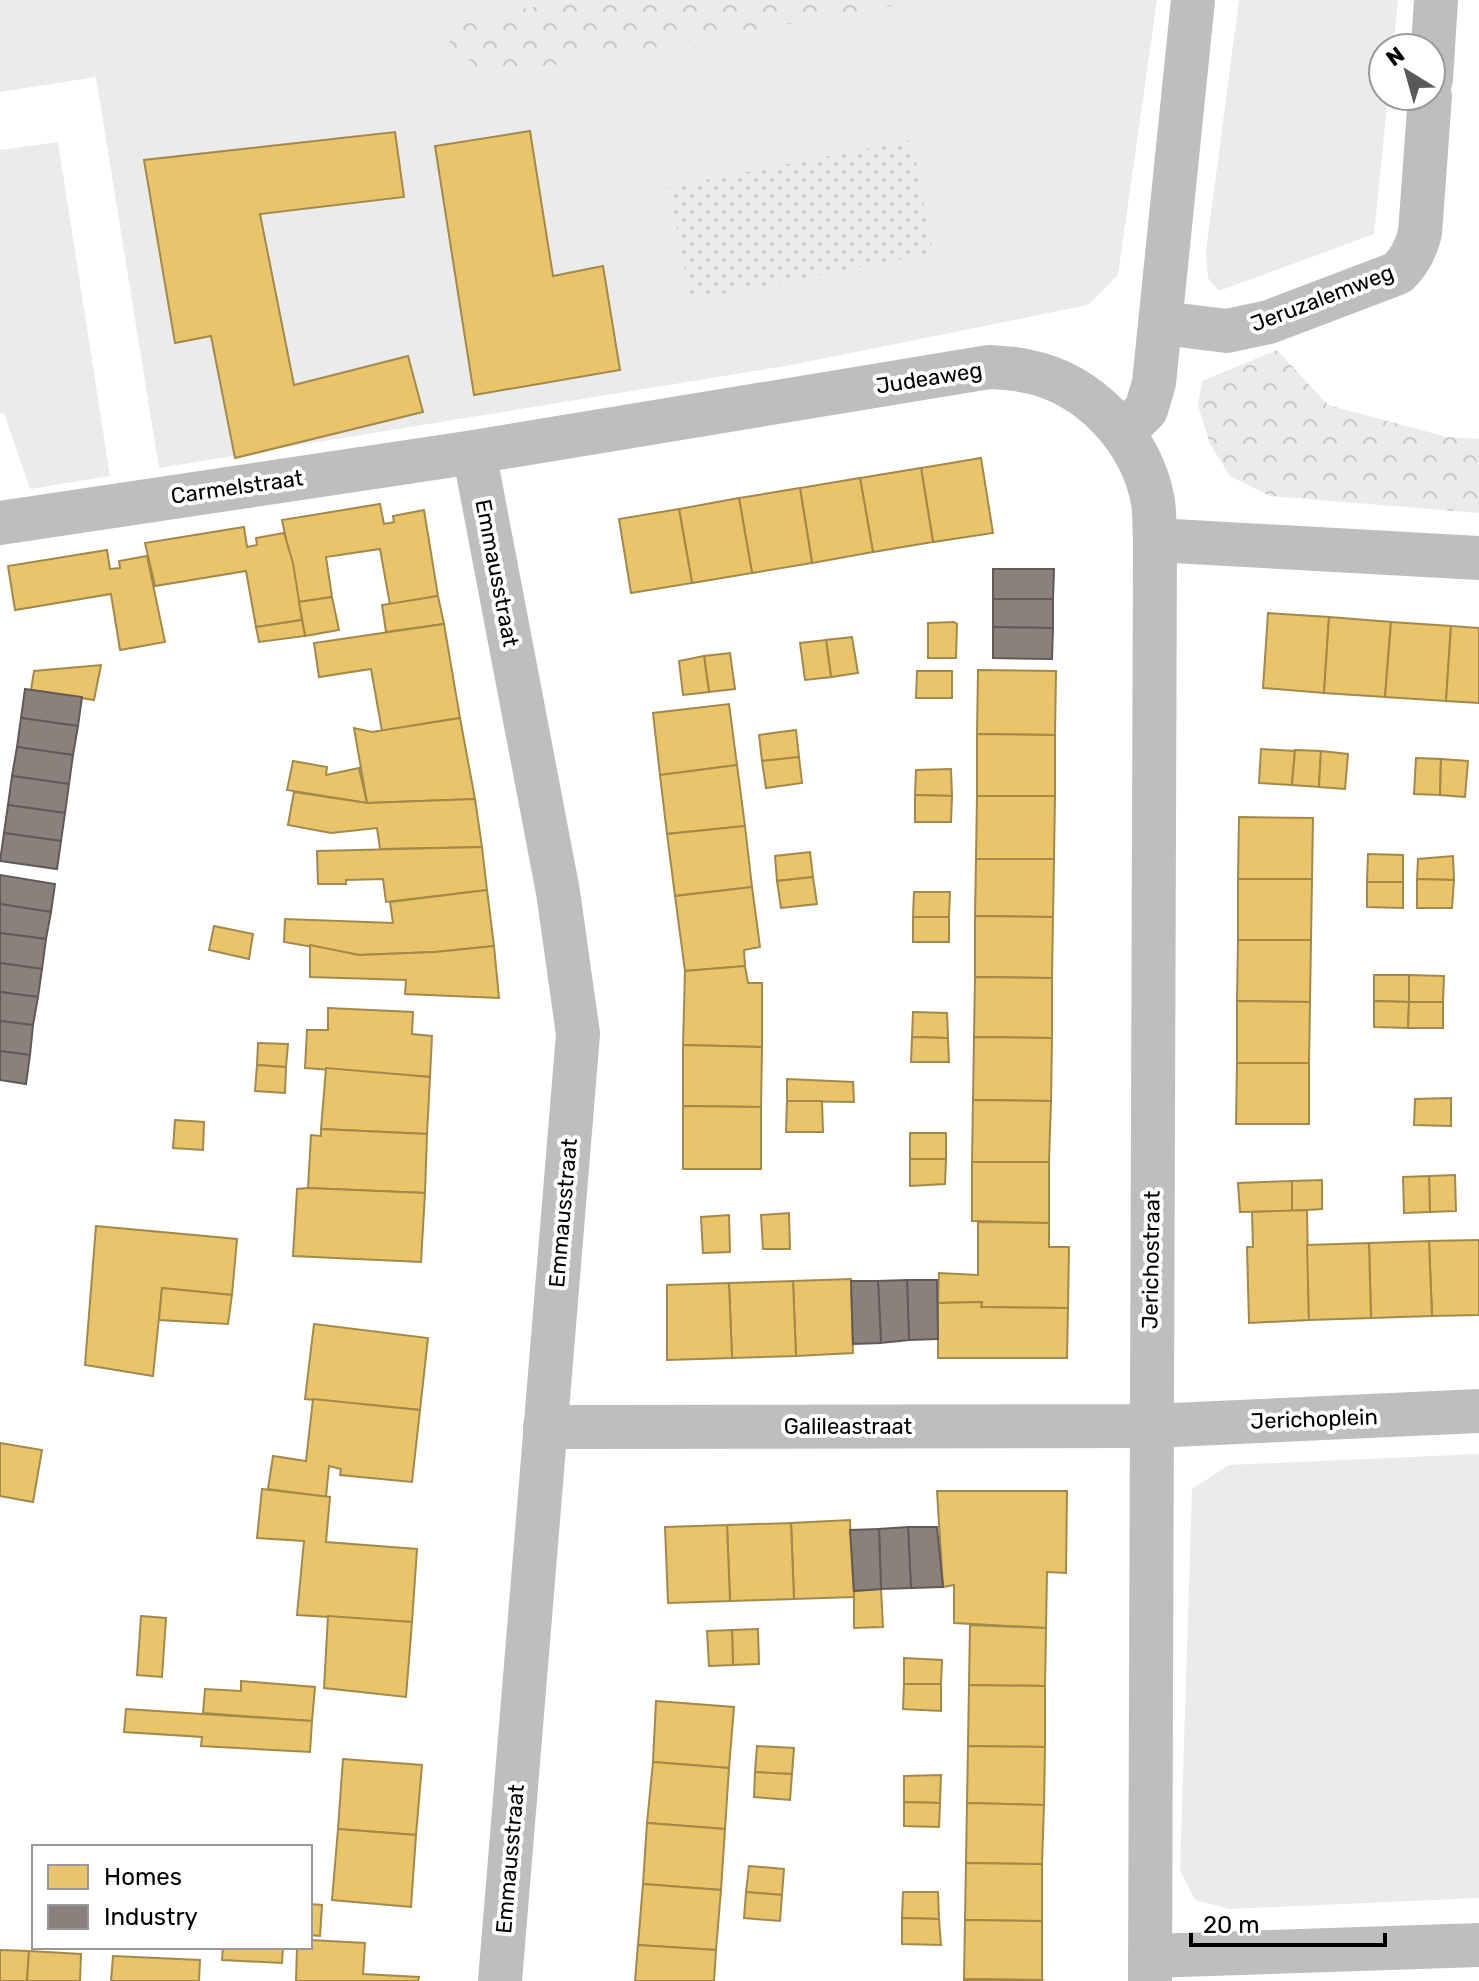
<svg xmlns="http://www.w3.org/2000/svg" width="1479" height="1981" font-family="Rubik,sans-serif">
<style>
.grass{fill:#ebebeb}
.forest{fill:url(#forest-crowns)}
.park{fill:url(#park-dots)}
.homes{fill:#e9c46a;stroke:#a3894a;stroke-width:2}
.industry{fill:#8a817c;stroke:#615a57;stroke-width:2}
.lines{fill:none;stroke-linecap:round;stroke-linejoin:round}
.minor{stroke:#bebebe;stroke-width:44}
.labels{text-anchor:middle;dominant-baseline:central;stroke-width:8;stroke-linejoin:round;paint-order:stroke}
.street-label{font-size:22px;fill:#000;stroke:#fff}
</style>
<defs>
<pattern id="forest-crowns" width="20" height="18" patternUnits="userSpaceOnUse" patternTransform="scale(2)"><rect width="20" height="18" fill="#ebebeb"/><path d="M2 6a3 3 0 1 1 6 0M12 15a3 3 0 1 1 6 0" fill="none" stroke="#c8c8c8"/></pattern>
<pattern id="park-dots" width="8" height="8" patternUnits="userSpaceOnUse" patternTransform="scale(2)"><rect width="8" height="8" fill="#ebebeb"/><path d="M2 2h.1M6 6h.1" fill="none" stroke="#c8c8c8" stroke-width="1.8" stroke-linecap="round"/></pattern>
</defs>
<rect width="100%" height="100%" fill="#fff"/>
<g class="grass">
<path d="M0,0H573L461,20L451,27L500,75L924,0H1157L1118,275L1088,305L791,365L159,468L96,77L0,92Z"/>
<path d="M1239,0H1398L1393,48H1383V96H1388L1374,234L1219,291L1208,278L1206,251Z"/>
<path d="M58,142L110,476L30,489L4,413H0V150Z"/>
<path d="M1479,1454V1898L1229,1909L1195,1900L1180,1870L1192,1489L1229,1465Z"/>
</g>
<g class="forest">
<path d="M573,0H924L500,75L476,67L450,43L451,27L460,20Z"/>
<path d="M1277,350L1328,405L1447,437L1479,439V513L1270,496L1230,476L1210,444L1198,406L1202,381Z"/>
</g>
<path class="park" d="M912,140L933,253L691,300L669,187Z"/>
<g class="homes">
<path d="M530,131L553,276L603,266L620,370L474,395L435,146Z"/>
<path d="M395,132L404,197L260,214L294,385L408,356L423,412L235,458L211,336L175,343L144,160Z"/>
<path d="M981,458L993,533L933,542L921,468Z"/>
<path d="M921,468L933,542L873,552L860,478Z"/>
<path d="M860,478L873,552L812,563L800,488Z"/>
<path d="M800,488L812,563L752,573L739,498Z"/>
<path d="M739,498L752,573L692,583L679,509Z"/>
<path d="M380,504L384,524L394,522L393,516L424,510L438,596L390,605L380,549L326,557L332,597L299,602L282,520Z"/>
<path d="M679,509L692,583L631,593L619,519Z"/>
<path d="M244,527L247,547L257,545L256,538L284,533L293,563L302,620L256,627L246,571L155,586L145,543Z"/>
<path d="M107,550L110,569L120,568L119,561L147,556L165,642L120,650L111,594L15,610L8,566Z"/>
<path d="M438,596L444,624L386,632L382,605Z"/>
<path d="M332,597L339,630L305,636L299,602Z"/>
<path d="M1268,613L1329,617L1324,693L1263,688Z"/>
<path d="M1329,617L1391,622L1385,697L1324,693Z"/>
<path d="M302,620L305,636L259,642L256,627Z"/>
<path d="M954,622L957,624L956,658H928V623Z"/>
<path d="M1391,622L1451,626L1446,701L1385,697Z"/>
<path d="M444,624L460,718L382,731L371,669L319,677L314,643Z"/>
<path d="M1451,626L1479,628V703L1446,701Z"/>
<path d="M852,637L858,673L831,677L826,640Z"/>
<path d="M826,640L831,677L805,680L800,643Z"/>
<path d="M730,653L735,689L709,692L704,656Z"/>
<path d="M704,656L709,692L683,695L679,661Z"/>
<path d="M101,665L94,700L31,690L34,671Z"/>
<path d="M978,670L1056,671L1055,735L977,734Z"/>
<path d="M917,671H952V698H916Z"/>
<path d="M729,704L737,765L660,775L653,713Z"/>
<path d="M460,718L475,799L367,803L354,728L372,732Z"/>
<path d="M796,730L799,757L762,761L759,735Z"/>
<path d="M977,734L1055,735V796H977Z"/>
<path d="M1261,749L1295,751L1292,785L1259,783Z"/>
<path d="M1295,750L1321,751L1319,787L1292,785Z"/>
<path d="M1321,751L1348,754L1345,789L1319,787Z"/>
<path d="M799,757L802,783L766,788L762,761Z"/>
<path d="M1416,758L1441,759L1440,795L1414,794Z"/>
<path d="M1441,759L1468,761L1465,797L1440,795Z"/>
<path d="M293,761L327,767L326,775L359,768L367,803L287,790Z"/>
<path d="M737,765L745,826L667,834L660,775Z"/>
<path d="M951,769L952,796L915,795L916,770Z"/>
<path d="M294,792L367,803L475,799L482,847L380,849L377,828L331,833L288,825Z"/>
<path d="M915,795L952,796L951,822H915Z"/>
<path d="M977,796H1055L1054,859H976Z"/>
<path d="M1239,817L1313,818L1312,879H1238Z"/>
<path d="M745,826L752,887L675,896L667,834Z"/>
<path d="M482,847L487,890L386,902L383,879L346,880V884H318L317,851Z"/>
<path d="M810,852L813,877L777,881L775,856Z"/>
<path d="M1368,854L1403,855V882H1367Z"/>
<path d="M1453,856L1454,880L1417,879L1418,859Z"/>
<path d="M976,859H1054L1053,917L975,916Z"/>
<path d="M813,877L817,904L781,908L777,881Z"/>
<path d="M1238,879H1312L1311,940H1238Z"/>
<path d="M1417,879L1454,880L1452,908H1417Z"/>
<path d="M1367,882H1403V908L1367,907Z"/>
<path d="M752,887L760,947L744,950L745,966L685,971L675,896Z"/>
<path d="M487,890L494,946L435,952L359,955L284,942L285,919L393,923L390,902Z"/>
<path d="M914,892H950L949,917H913Z"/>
<path d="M975,916L1053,917L1052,978L975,977Z"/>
<rect x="913" y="917" width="36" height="25"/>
<path d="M214,926L253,934L249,959L209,950Z"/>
<path d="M1238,940H1311L1310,1002L1237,1001Z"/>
<path d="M310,945L359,955L435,952L494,946L499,998L405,994L406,980L310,977Z"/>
<path d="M745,966L748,983H762V1047L683,1045L685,971Z"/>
<path d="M1374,975H1409V1002L1374,1001Z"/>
<path d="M1409,975L1444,976L1443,1002H1409Z"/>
<path d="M975,977L1052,978V1038L974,1037Z"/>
<path d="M1237,1001L1310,1002L1309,1063H1237Z"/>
<path d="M1374,1001L1409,1002L1408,1028L1374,1027Z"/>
<path d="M1409,1002H1443V1028H1408Z"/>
<path d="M328,1008L413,1012L412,1034L432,1036L430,1077L305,1068L307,1030H328Z"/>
<path d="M913,1012L947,1013L948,1038L912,1037Z"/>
<path d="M912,1037L948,1038L949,1062H911Z"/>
<path d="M974,1037L1052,1038L1051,1101L973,1100Z"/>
<path d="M258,1043L288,1044L286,1067L257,1065Z"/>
<path d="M683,1045L762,1047L761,1107L683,1106Z"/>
<path d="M1237,1063H1309V1124H1236Z"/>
<path d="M257,1065L286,1067L285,1093L255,1091Z"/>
<path d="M326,1068L430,1077L427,1134L321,1129Z"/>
<path d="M787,1079L853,1082L854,1102L787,1101Z"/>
<path d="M1451,1098V1126L1414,1125L1415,1099Z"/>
<path d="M973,1100L1051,1101L1049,1162H972Z"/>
<path d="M787,1101H822L823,1132H786Z"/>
<path d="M683,1106L761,1107V1169H683Z"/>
<path d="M175,1120L204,1122L203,1150L173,1148Z"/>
<path d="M321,1129L427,1134L425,1193L308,1188L311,1135L321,1136Z"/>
<rect x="910" y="1133" width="36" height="26"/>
<path d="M910,1159H946L945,1184L910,1186Z"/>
<path d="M972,1162H1049V1223L972,1221Z"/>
<path d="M1455,1175L1456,1211L1430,1212L1429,1176Z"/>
<path d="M1429,1176L1430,1212L1404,1213L1403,1177Z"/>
<path d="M1322,1180V1209L1292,1211V1181Z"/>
<path d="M1292,1181V1211L1240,1212L1238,1183Z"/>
<path d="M308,1188L425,1193L421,1262L293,1256L297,1189Z"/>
<path d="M1307,1210L1309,1320L1249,1323L1247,1247H1253L1252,1212Z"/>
<path d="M789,1213L790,1249H763L761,1215Z"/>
<path d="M729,1215L730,1252L703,1253L701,1217Z"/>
<path d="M978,1222L1049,1223V1247H1069L1068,1308L981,1307L982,1302L938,1303L939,1273L978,1275Z"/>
<path d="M96,1226L237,1239L232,1295L162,1288L153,1376L85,1365Z"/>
<path d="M1479,1240V1315L1432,1316L1429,1241Z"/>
<path d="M1429,1241L1432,1316L1371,1318L1369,1243Z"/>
<path d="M1369,1243L1371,1318L1309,1320L1307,1245Z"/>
<path d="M851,1279L853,1353L796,1356L793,1281Z"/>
<path d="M793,1281L796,1356L732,1358L729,1283Z"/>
<path d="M729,1283L732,1358L667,1360V1285Z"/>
<path d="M162,1288L232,1295L228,1324L159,1320Z"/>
<path d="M982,1302L981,1307L1068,1308L1067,1358H938V1303Z"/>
<path d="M314,1324L428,1338L420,1410L305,1399Z"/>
<path d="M313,1399L420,1410L412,1482L340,1475L341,1469L329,1466L326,1497L268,1489L273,1456L306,1461Z"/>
<path d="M0,1443L42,1450L33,1502L0,1496Z"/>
<path d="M262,1489L330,1497L326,1542L417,1549L412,1622L297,1615L304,1541L257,1538Z"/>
<path d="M937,1491H1067L1066,1573L1047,1572L1046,1628L954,1623V1585L943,1587Z"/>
<path d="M850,1520L854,1597L794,1599L791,1523Z"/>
<path d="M791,1523L794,1599L730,1601L727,1525Z"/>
<path d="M727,1525L730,1601L668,1603L665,1527Z"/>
<path d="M881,1589L883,1627L854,1628V1591Z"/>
<path d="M141,1616L166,1618L162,1677L137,1675Z"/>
<path d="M328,1616L412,1622L406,1697L324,1688Z"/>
<path d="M970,1625L1046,1628L1045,1686L969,1685Z"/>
<path d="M758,1629L759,1664L733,1665L732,1630Z"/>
<path d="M732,1630L733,1665L709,1666L707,1631Z"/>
<path d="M904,1658L942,1660L941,1684H904Z"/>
<path d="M241,1681L315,1687L312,1721L203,1713L205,1689L241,1691Z"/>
<path d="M904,1684H941V1711L903,1709Z"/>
<path d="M969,1685L1045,1686V1747L968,1746Z"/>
<path d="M656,1701L734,1707L729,1768L653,1762Z"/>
<path d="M126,1709L312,1721L310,1752L201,1746L202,1737L124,1732Z"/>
<path d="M757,1746L794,1748L792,1774L755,1772Z"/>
<path d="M968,1746L1045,1747L1044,1805L967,1803Z"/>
<path d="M343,1759L422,1765L416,1835L338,1829Z"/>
<path d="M653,1762L729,1768L725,1829L647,1823Z"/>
<path d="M755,1772L792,1774L790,1800L754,1797Z"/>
<path d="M941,1775L940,1803L904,1802V1776Z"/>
<path d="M904,1802L940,1803L939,1827L904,1826Z"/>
<path d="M967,1803L1044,1805L1042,1864L966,1863Z"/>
<path d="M647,1823L725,1829L721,1890L643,1884Z"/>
<path d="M338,1829L416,1835L411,1907L332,1900Z"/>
<path d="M966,1863L1042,1864V1921L965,1920Z"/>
<path d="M749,1866L784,1869L782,1895L746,1892Z"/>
<path d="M643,1884L721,1890L716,1950L638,1945Z"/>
<path d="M746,1892L782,1895L780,1921L744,1918Z"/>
<path d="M903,1892H938L939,1919L902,1918Z"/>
<path d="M310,1904L322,1905L320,1936L310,1935Z"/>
<path d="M902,1918L939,1919L941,1945L902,1944Z"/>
<path d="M965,1920L1042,1921V1980L964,1979Z"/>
<path d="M310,1940L365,1943L363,1974L419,1977L418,1981H296L297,1947H310Z"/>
<path d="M638,1945L716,1950L714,1981H635Z"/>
<path d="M223,1947H283L282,1963L222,1960Z"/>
<path d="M0,1950L29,1951L27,1981H0Z"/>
<path d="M29,1951L81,1954L80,1981H27Z"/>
<path d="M113,1956L200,1960L199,1981H111Z"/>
<path d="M964,1979L1042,1980L1041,1981H964Z"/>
</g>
<g class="industry">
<path d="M993,569H1054L1053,599H993Z"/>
<path d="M993,599H1053V628L993,627Z"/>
<path d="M993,627L1053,628L1052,659L993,658Z"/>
<path d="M25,689L82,697L78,726L21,718Z"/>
<path d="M21,718L78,726L73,755L17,747Z"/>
<path d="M17,747L73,755L69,784L12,776Z"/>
<path d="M12,776L69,784L65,813L8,805Z"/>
<path d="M8,805L65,813L61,841L4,833Z"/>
<path d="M4,833L61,841L57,869L0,861Z"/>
<path d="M0,875L55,884L51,912L0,904Z"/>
<path d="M0,904L51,912L46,939L0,933Z"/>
<path d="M0,933L46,939L42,969L0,963Z"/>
<path d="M0,963L42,969L38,997L0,992Z"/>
<path d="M0,992L38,997L33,1025L0,1021Z"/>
<path d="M0,1021L33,1025L30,1055L0,1051Z"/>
<path d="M0,1051L30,1055L26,1084L0,1080Z"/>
<path d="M907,1280H937L938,1339L909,1340Z"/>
<path d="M907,1280L909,1340L881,1343L878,1281Z"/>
<path d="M851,1281H878L881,1343L853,1344Z"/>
<path d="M908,1527H937L943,1587L911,1588Z"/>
<path d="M908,1527L911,1588L881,1589L879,1529Z"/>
<path d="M879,1529L881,1589L854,1591L850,1530Z"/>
</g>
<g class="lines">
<g class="minor">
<path d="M1431,79L1436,0"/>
<path d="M1162,323L1227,331L1269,322L1398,273C1410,261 1416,249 1420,233L1430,96"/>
<path d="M1123,432L1146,410L1154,383L1193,0"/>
<path d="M474,452L558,892L578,1034L500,1981"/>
<path d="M0,523L474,452L989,367C1001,368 1014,368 1026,371C1089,383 1142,439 1153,502C1155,515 1154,528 1155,540L1150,1981"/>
<path d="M1155,540L1479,558"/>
<path d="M545,1427L1150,1426L1479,1411"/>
<path d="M1150,1956L1479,1945"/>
</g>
</g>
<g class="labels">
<g class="street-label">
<text transform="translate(1322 298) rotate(-21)">Jeruzalemweg</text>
<text transform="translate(929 378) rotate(-9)">Judeaweg</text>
<text transform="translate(237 487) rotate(-8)">Carmelstraat</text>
<text transform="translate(497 573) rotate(79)">Emmausstraat</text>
<text transform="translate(563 1213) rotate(-85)">Emmausstraat</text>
<text transform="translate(1151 1260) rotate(-89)">Jerichostraat</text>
<text transform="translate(1314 1419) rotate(-2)">Jerichoplein</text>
<text x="848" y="1426">Galileastraat</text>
<text transform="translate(510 1859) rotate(-85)">Emmausstraat</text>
</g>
</g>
<rect x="32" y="1845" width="280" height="104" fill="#ffffff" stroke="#999999" stroke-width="2"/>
<rect x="48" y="1865" width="40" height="24" fill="#e9c46a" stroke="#999999" stroke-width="2"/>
<text x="104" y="1885" font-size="24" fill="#000000">Homes</text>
<rect x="48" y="1905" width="40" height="24" fill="#8a817c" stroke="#999999" stroke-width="2"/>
<text x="104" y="1925" font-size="24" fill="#000000">Industry</text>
<g transform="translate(1407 72) rotate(323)"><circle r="38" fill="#ffffff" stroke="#999999" stroke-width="2"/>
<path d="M0-6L14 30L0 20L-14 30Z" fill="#595959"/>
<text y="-12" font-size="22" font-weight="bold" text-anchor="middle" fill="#000000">N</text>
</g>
<path d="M1191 1933v12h194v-12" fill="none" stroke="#000000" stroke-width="4"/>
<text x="1203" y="1933" font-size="24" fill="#000000" stroke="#ffffff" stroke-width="6" paint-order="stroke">20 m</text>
</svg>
